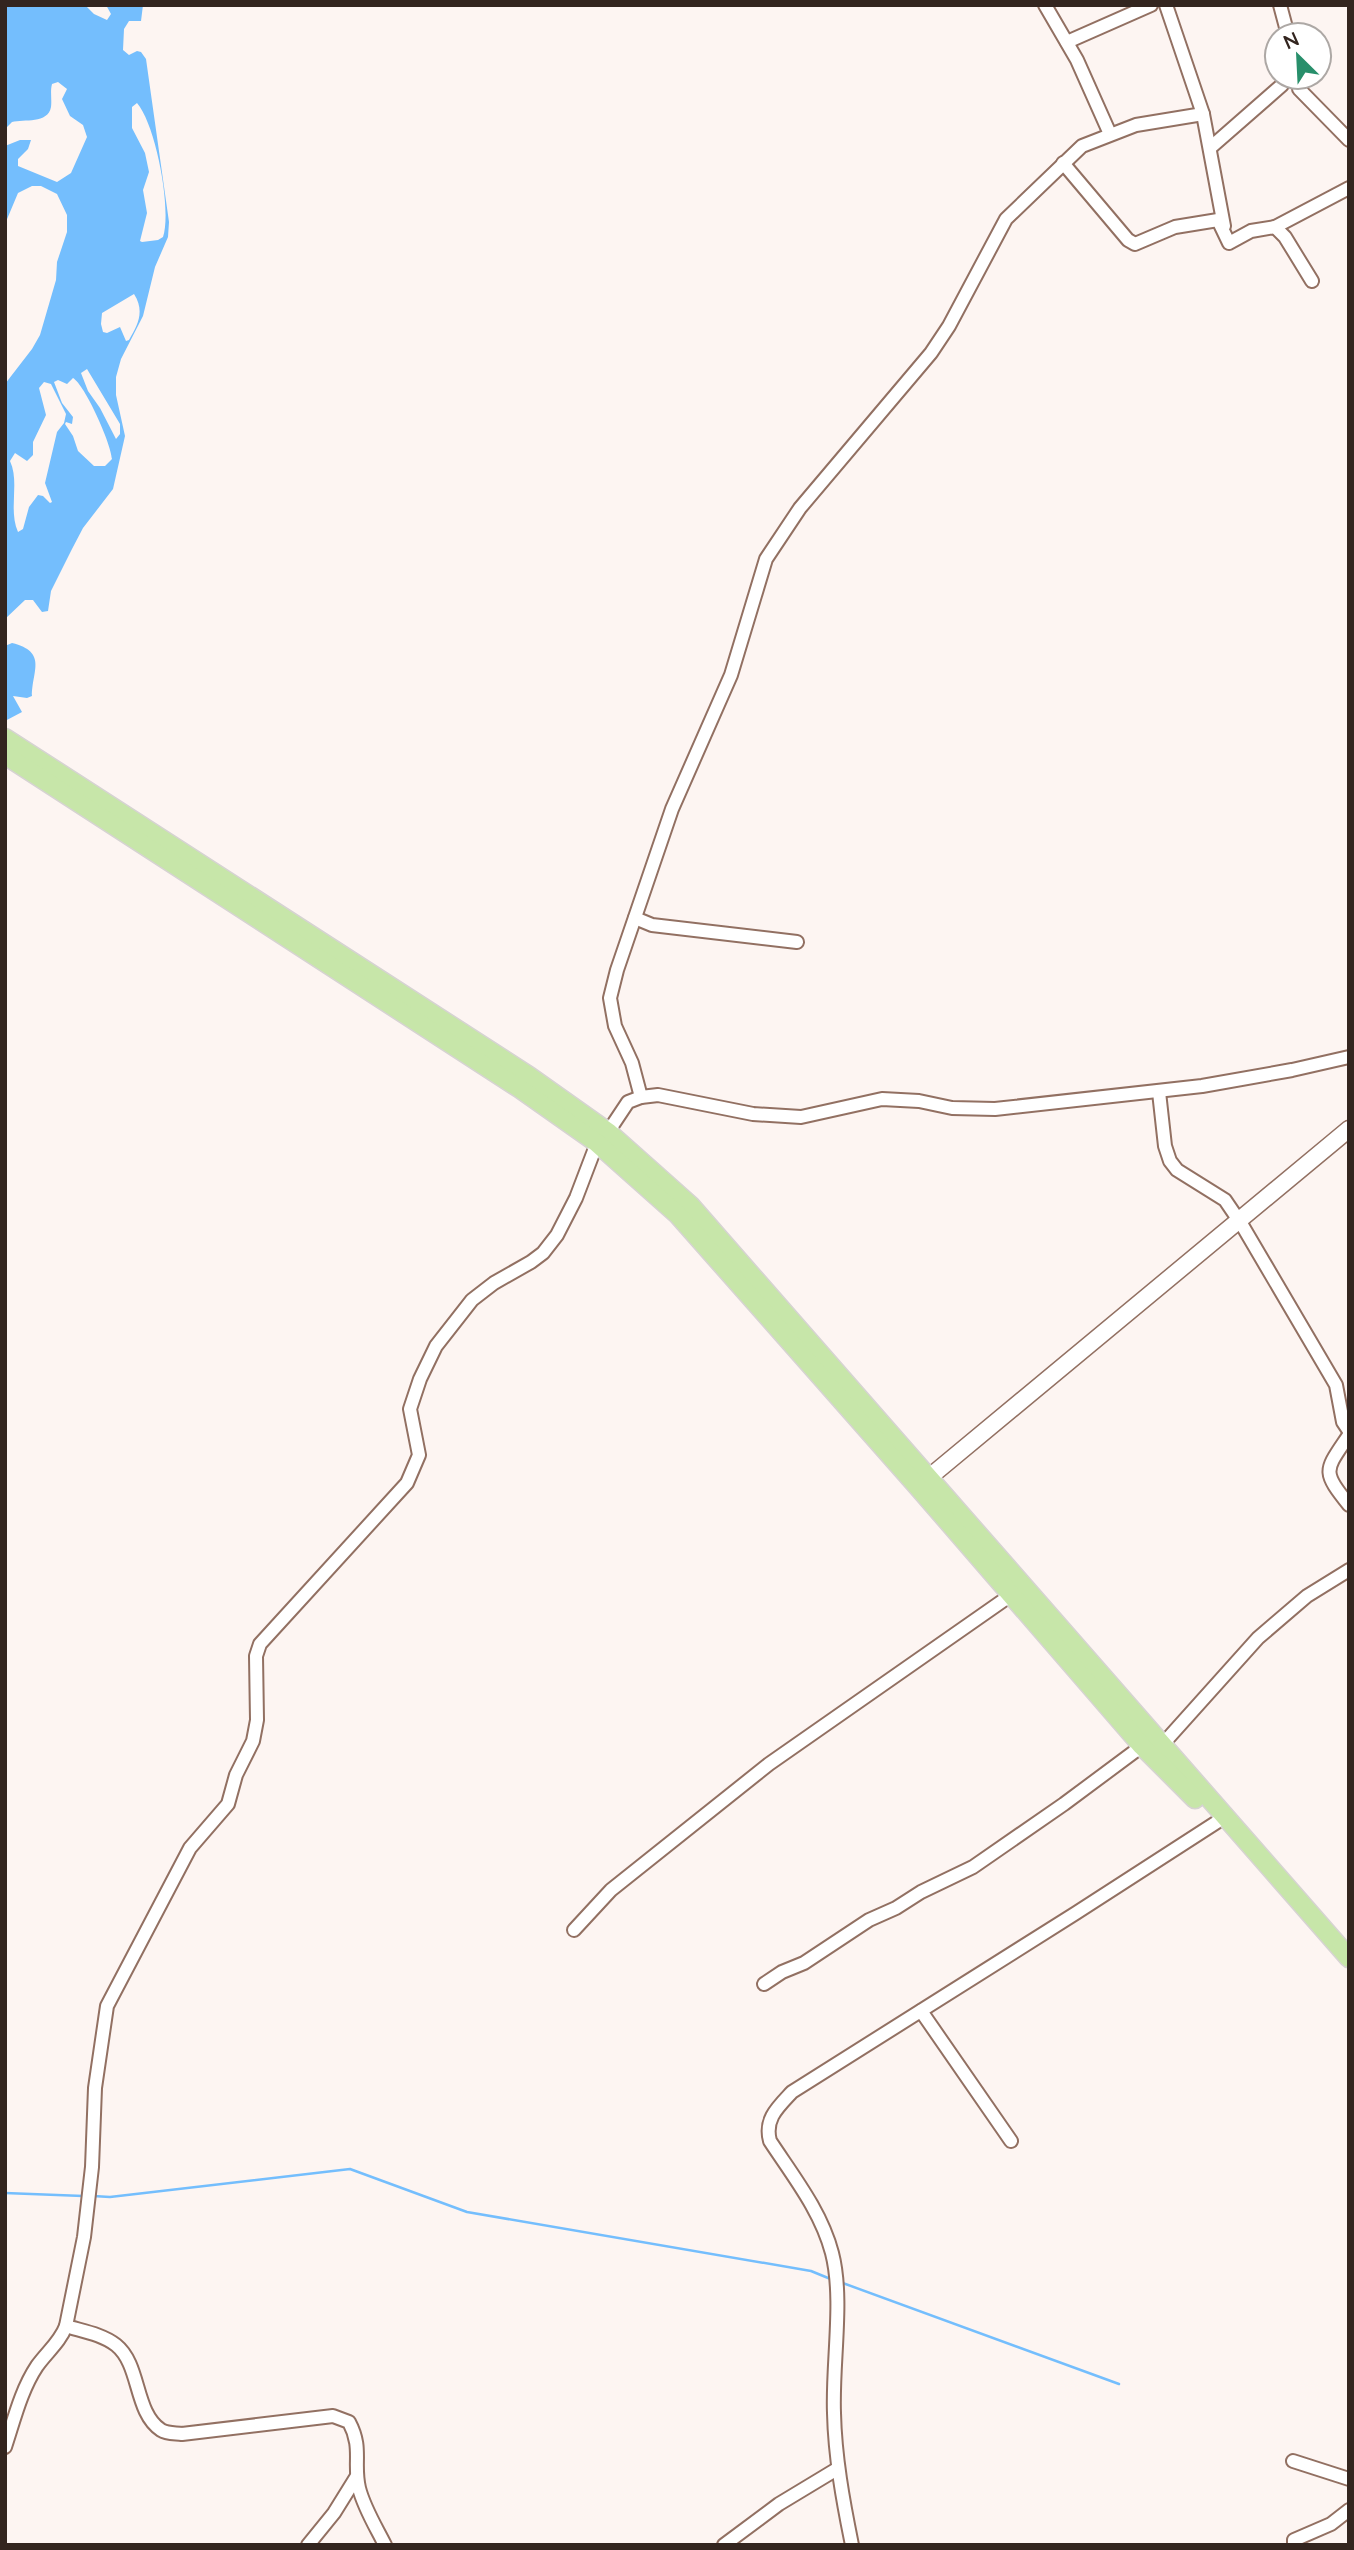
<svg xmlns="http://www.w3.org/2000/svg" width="1354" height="2550" font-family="Lato,sans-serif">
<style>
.water{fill:#74befd;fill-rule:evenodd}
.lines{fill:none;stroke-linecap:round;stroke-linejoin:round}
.stream{stroke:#74befd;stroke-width:2.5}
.minor-casing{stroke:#927062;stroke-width:16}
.secondary-casing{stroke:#927062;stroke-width:19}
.primary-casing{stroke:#d6d3d2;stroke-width:21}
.minor{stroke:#fff;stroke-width:12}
.secondary{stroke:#fff;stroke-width:16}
.primary{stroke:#c7e6a9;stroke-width:18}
</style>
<rect width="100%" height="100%" fill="#fdf5f2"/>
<g class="water">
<path d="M5,5H85L94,14L107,20L111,14L106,5H143L141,21H129L124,29L123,50L129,55L137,51L141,52L146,59L169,222L168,237L155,267L143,316L121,359L116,377V395L125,436L113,489L83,528L72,549L51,591L48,611L42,612L33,600H25L5,619V384L32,349L40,335L56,280L57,262L67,232V215L57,194L41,186H32L18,193L5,224V146L20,140H31L28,149L18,159V166L57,182L71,173L87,137L83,125L70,116L62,99L67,89L58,82L52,84C50,92 52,99 51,107C48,124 24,119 12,122L5,129ZM137,103C156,125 172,210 163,237L158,240L142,242L140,241L147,213L143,190L149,172L145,153L132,128V107ZM134,294C145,311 138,325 129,340L126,341L120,327L107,333L103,332L101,324L102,313ZM87,369L120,424V434L116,439L100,408L88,391L81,373ZM73,378C85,385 111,443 112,459L105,466H94L78,451L73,436L65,424L66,422L72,424L73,417L62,403L54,382L58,380L67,384ZM44,382L51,384L66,414L64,423L57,432L45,483L52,502L50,503L43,496L38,495L29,507L23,529L18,532C8,509 20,483 10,461L15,453L27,461L33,455V442L46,415L39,388Z"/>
<path d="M12,643C48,652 32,671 32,696L27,698L13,696L22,712L5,721V646Z"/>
</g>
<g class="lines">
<g class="stream">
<path d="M5,2193L83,2196"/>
<path d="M93,2196L110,2197L350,2169L467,2212L811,2271L833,2280"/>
<path d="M840,2282L1119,2384"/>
</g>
<g class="minor-casing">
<g id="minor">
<path d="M1045,5L1077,60L1110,134"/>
<path d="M1166,5L1203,114L1224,226"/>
<path d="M1280,5L1288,35"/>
<path d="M1067,42L1151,5"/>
<path d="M1299,89L1349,140"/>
<path d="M1210,148L1282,85L1285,77"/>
<path d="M1063,163L1128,240L1135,244L1175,227L1218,220L1229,243L1251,231L1275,227L1349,188"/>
<path d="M1275,227L1285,237L1312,281"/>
<path d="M635,918L652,925L797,942"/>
<path d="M1159,1092L1165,1146L1170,1161L1177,1170L1225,1200L1242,1225L1336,1385L1343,1422L1349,1431"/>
<path d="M641,1097L632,1063L615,1026L610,998L617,970L672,809L731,675L766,559L800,508L931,353L949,326L1006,219L1082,146L1136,125L1203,114"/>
<path d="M608,1132L628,1102L641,1097L658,1095L753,1114L801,1117L882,1099L919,1101L952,1108L995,1109L1202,1086L1292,1070L1349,1057"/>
<path d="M1349,1435C1325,1471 1321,1470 1349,1505"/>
<path d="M1162,1745L1258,1638L1307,1596L1349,1570"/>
<path d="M574,1930L611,1890L769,1764L1011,1595"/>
<path d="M764,1984L782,1972L804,1963L869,1920L896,1908L921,1892L973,1867L1064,1804L1142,1746"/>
<path d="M921,2011L1011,2141"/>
<path d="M66,2326C82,2331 102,2334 116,2345C141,2365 134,2412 161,2430C167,2434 176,2433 182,2434L333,2416L349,2422C363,2448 353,2463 359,2488C364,2508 376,2527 385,2545"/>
<path d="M5,2447C14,2420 21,2390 37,2366C47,2352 60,2342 66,2326L84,2237L92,2167L95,2088L107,2006L190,1848L228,1804L236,1775L253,1741L257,1720L256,1656L260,1644L407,1483L419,1455L410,1409L420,1379L436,1346L472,1300L494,1283L531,1262L543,1253L557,1235L576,1198L597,1143"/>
<path d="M1293,2461L1349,2479"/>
<path d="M308,2545L334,2513L357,2476"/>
<path d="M724,2545L779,2504L837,2469"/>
<path d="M852,2545C843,2501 835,2457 834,2413C832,2363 844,2299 832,2253C821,2211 793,2176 770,2141C764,2119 778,2107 792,2092L1076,1913L1217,1822"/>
<path d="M1294,2545V2540L1331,2524L1349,2510"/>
</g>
</g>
<g class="secondary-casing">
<path id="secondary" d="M920,1485L1349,1129"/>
</g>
<g class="primary-casing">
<g id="primary">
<path d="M5,738L529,1076L608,1132L690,1205L1349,1958"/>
<path d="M5,755L519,1088L597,1143L678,1215L918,1487L1142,1746L1195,1799"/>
</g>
</g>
<use href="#minor" class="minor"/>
<use href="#secondary" class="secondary"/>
<use href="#primary" class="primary"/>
</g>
<rect width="1354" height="2550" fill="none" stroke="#33251f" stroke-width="14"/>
<g transform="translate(1298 56) rotate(336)"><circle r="33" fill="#ffffff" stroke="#ada8a5" stroke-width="2"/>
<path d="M0-5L12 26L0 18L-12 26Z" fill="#288f6b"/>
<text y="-10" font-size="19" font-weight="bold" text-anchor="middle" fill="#33251f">N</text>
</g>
</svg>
